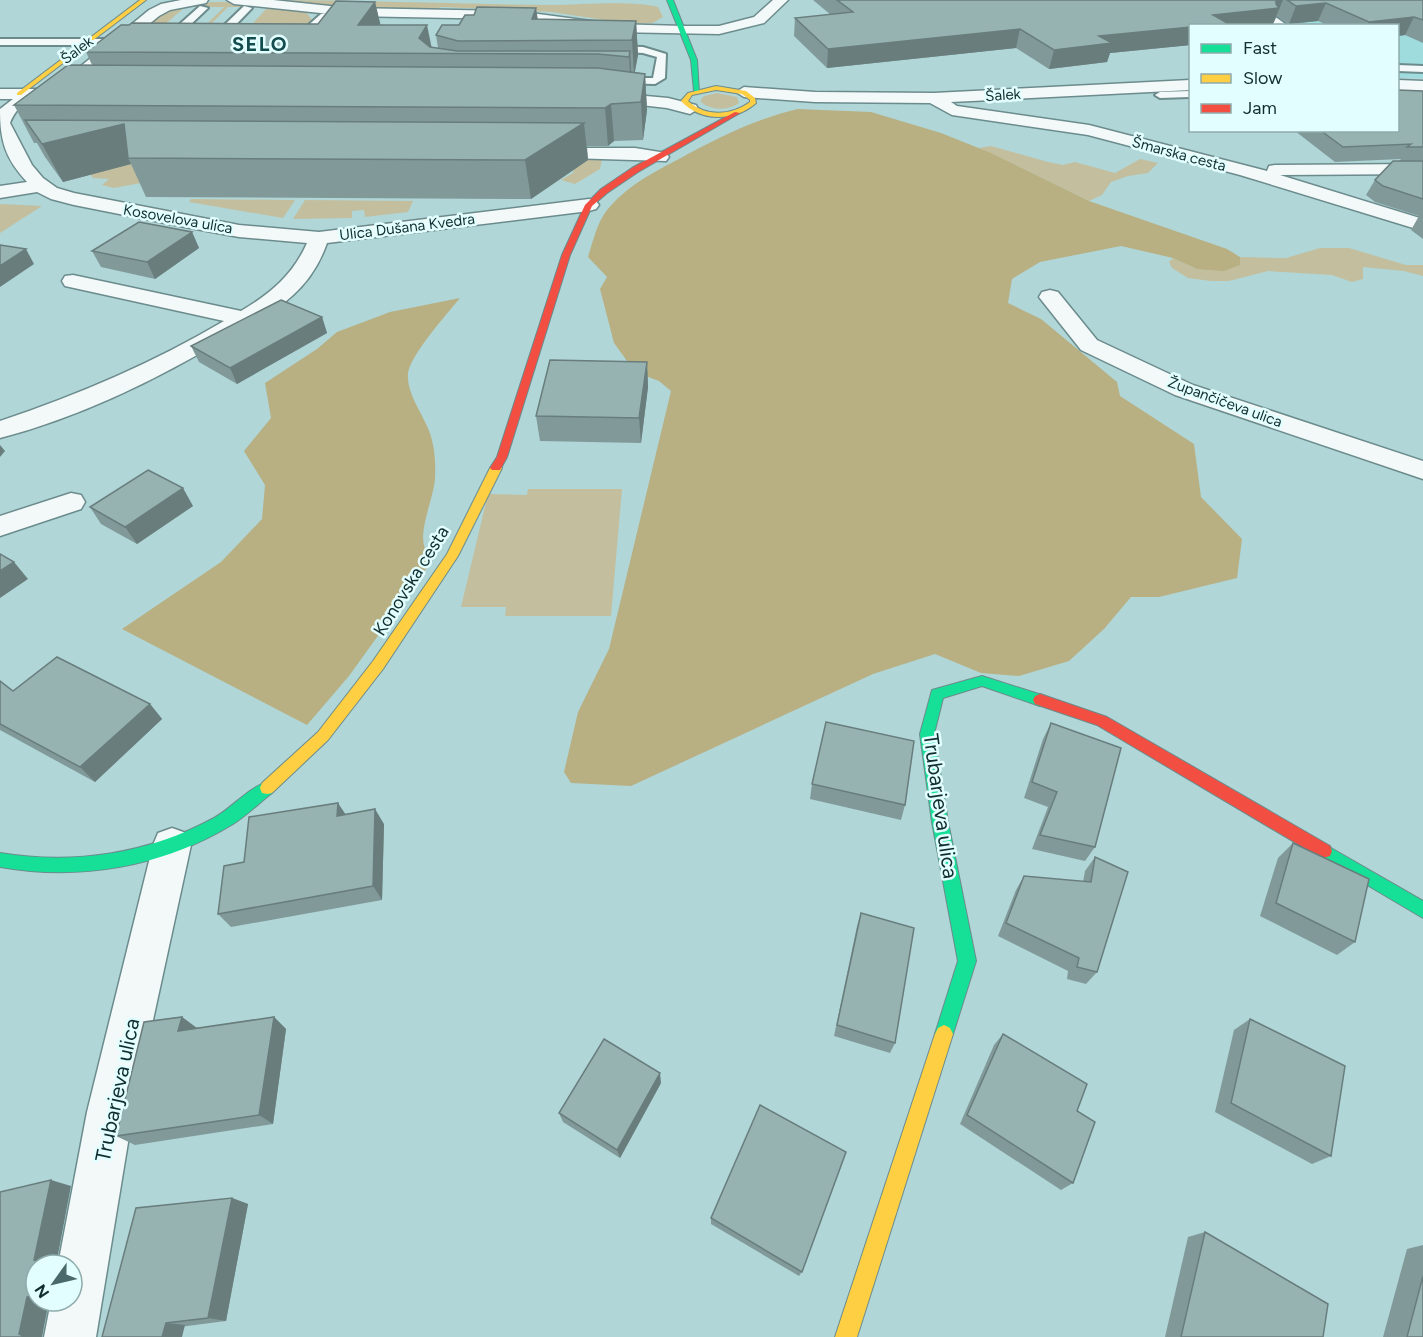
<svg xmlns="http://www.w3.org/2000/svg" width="1423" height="1337" font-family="Figtree,sans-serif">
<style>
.built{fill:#9edcde}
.green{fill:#c3bf9e}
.forest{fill:#b8b082}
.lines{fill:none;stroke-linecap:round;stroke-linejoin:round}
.lane-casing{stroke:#6c8b8c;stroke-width:4}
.street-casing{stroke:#6c8b8c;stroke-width:3}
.fast-casing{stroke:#6c8b8c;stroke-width:2}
.slow-casing{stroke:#6c8b8c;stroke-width:2}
.jam-casing{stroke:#6c8b8c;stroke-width:2}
.lane{fill:#f3f9f9;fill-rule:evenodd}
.street{fill:#f3f9f9;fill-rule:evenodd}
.fast{fill:#16e098;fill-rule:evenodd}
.slow{fill:#ffcf43;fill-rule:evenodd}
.jam{fill:#f24e42;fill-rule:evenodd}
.wall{fill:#819a99}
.shaded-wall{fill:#697d7d}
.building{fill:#96b3b2;stroke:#697d7d;stroke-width:1.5}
.labels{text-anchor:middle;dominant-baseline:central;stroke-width:5;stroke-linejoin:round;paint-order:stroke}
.far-street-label{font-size:15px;fill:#112e2f;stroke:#e3fefe}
.street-label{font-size:18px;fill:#112e2f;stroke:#e3fefe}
.far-district-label{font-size:20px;font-weight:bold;letter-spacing:1.5px;fill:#144b4d;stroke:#e3fefe}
.near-street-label{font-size:21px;fill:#112e2f;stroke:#e3fefe}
</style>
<rect width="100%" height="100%" fill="#b0d6d8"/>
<path class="built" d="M1252,0H1423V78L1398,77V26L1305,25Z"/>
<g class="green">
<path d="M268,0C362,0 456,4 550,5C581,5 631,0 658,7L663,17L653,23L631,24L551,12L442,7L434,9L346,7Z"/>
<path d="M212,2C244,2 276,5 307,13L312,20L302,31L241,36L268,7H228L199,36H195L224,7H185L153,35L146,23L170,8Z"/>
<path d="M717,93L737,97L739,103C728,111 710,111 700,101L704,96Z"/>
<path d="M991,146L1048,162L1063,165L1075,162L1115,173L1140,159L1158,163L1148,173L1128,176L1111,182L1102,195L1089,201L979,148Z"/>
<path d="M75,153L282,157L114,188L102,185L109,179L93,178Z"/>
<path d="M505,159H602L600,169L575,184L561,180L573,173L575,164Z"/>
<path d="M191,199L295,200L283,218L189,202Z"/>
<path d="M305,200L413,201L408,212L365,217L364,210L352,211V218L293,219Z"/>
<path d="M0,204L42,206L0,233Z"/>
<path d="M1320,248H1349L1406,265H1423V276L1404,271L1363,267V279L1352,282L1332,275L1268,271L1229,281H1211L1188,278L1172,268L1169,262L1173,258L1197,269L1240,265V257L1286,258Z"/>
<path d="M528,489H622L611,616H505L506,607H461L488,494L527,495Z"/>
</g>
<g class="forest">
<path d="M798,109L871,112L941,133L991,153L1089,201L1227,249L1240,257V265L1224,271L1197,269L1173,258L1121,246L1040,262L1012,279L1008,303L1041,319L1117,382L1120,396L1194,444L1201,497L1242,539L1237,578L1159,597H1131L1104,629L1069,661L1019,676L981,673L935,654L873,674L631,786L571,783L564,772L578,712L609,649L671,391L659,381L635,372L614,343L600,289L607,277L588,257C593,241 597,223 607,210C627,186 652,173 679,159C717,138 755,119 798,109Z"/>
<path d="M460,298C447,314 411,354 408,373C406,390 419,409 426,424C434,439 436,460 435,477C435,500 409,546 434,558L349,676L307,725L122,629L221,562L262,519L265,485L244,451L271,418L265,383L317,349L337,332L390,312Z"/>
</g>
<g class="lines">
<g class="lane-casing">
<g id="lane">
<path d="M200,6L208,8L170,44H162V40Z"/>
<path d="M244,6L252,8L217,44H209V40Z"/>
<path d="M349,9L354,12L352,14L327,18L310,33L289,41L284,38L304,29L321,14Z"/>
<path d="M1271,18H1277L1288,26H1276L1271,22Z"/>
<path d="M0,39H127L132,42L127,45H0Z"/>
<path d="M609,46L643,47L666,54L665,78L655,84L611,83V79L615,78H653L657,57L643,53L605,51L604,49Z"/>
<path d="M1398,65L1423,66V72L1398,71Z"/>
<path d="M1190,91V97L1160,98L1155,95L1160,92Z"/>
</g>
</g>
<g class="street-casing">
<g id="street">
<path d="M181,0H208L206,3L170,10L159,16L91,72H81L78,69L81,66L149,10L161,4Z"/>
<path d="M227,0H273L349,8L516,11L613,24L683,26H719L754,17L773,0H788L764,23L719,34L613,32L516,19L349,16L234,4Z"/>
<path d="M1190,80V90L951,102L957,106L1089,125L1267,171L1269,166L1275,165L1423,164V174L1280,175L1423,219V231L1240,175L1088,135L952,115L930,103L815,102L744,97L736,92L744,87L815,92L934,93Z"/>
<path d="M1398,80L1423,81V91L1398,90Z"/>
<path d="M0,89H55L63,94C51,107 25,87 10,123L32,165L43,178L57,188L74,193L239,225L319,232L589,199L596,201L599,205L596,209L589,211L327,243C320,263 308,282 292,296C276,311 256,320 238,331C166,375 82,417 0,438V421C78,395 153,363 224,321L65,286L62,281L65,276L73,275L241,311C270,294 293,275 307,243L239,237L185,227L74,205L51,199L37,192L0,198V186L27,182C5,158 0,141 0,109L13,99H0Z"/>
<path d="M602,92L668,98L696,105L698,109L690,114L667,108L596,100L594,97Z"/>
<path d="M542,148H635L666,153L669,157L666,161L536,157L533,153L536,149Z"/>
<path d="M1050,290L1058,292L1097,340L1193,385L1423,461V479L1175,395L1081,350L1039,297L1042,292Z"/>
<path d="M71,493L81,495L85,502L81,509L0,536V516Z"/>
<path d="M172,828L186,833L191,845L133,1112L96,1337H44L51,1301H72V1265H58L87,1112L153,845L158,833Z"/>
</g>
</g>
<g class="fast-casing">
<g id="fast">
<path d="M667,0H673L697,60L699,92L694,91L691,60Z"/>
<path d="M982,676L1045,696L1047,700L1045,704L1040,706L982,686L943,698L934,734L948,822L976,961L953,1034L950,1040L944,1043L938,1040L935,1034L958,961L932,822L920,734L932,690Z"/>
<path d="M267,782L272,783L274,788L272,793C259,803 247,815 233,824C163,867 80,881 0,867V853C74,865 148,854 214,818C232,808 248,788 267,782Z"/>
<path d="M1324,844L1423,901V918L1318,856L1316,851L1318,846Z"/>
</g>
</g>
<g class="slow-casing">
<g id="slow">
<path d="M140,0H146L21,95H17V93Z"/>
<path d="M716,86L746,91L755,98L756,103C735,122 700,122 681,101L688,93ZM716,90L742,94L750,100V102C730,116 706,117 688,101L692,95Z"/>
<path d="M496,464L502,468L458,556L383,669L328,740L272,793L267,794L262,793L260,788L262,783L318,732L373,661L447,554L490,468Z"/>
<path d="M944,1025L950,1028L953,1034L857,1337H835L935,1034L938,1028Z"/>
</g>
</g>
<g class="jam-casing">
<g id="jam">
<path d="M735,112L740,113L638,172L607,193L592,206L570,255L507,457L500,470H492L490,468L497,457L562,255L585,205L601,189L632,168Z"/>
<path d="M1040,694L1107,717L1330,846L1332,851L1330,856L1324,858L1318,856L1097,725L1035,704L1033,700L1035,696Z"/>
</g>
</g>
<use href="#lane" class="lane"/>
<use href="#street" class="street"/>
<use href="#fast" class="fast"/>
<use href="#slow" class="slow"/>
<use href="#jam" class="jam"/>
</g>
<g class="wall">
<path d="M813,0H1423V43L1405,35L1398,36V26H1329L1318,21L1289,24L1277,16L1272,26H1191V45L1110,53L1107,62L1049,69L1016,48L827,68L794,36L795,18L831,15Z"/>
<path d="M375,2L380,25L431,47L438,48L436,35L459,25L538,19L636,21L638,55L635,72L645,74L647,110L643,140L614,141L608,146H587L588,160L531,199L146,197L131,164L63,182L45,157L37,143H34L14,105L92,65L86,52L318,24Z"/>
<path d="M1423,91V239L1411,230L1419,216L1375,202L1366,195L1375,180L1399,161L1401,159L1335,162L1295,131L1398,130Z"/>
<path d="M192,232L199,248L155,279L101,267L92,251Z"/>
<path d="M322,317L327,333L237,384L199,362L191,346Z"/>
<path d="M647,362L648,387L641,443L540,441L536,416Z"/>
<path d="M193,506L137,544L101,524L90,507Z"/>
<path d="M0,681L13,691L150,704L162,719L95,782L0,730Z"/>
<path d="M1051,723L1095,847L1085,861L1032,849L1048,807L1024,798L1043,739Z"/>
<path d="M812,784L905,805L901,820L810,799Z"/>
<path d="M384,824L382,900L231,927L218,914L244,862Z"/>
<path d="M1293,843L1355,942L1337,955L1260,916L1278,858Z"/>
<path d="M1095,857L1097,972L1086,984L1067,979L1068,971L998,936L1016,890L1024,876L1083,882L1085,871Z"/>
<path d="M861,913L895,1043L890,1053L834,1036L857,926Z"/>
<path d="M182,1017L196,1028L274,1017L286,1029L273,1124L135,1145L116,1136Z"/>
<path d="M1250,1019L1331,1156L1312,1164L1215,1112L1234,1030Z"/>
<path d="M1003,1034L1077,1111L1073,1183L1061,1190L960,1124L994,1045Z"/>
<path d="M661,1083L620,1158L563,1122L559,1113Z"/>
<path d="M232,1198L248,1204L226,1321L102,1337Z"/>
<path d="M711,1218L802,1272L799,1276L711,1224Z"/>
<path d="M1205,1232L1323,1337H1165L1188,1237Z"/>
<path d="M1423,1245V1337H1383L1407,1249Z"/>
</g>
<g class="shaded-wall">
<path d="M1276,0H1283L1272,26H1209L1213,15Z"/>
<path d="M375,2L383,35L358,25Z"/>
<path d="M1326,3L1318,21L1289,24L1296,6Z"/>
<path d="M536,8L541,40L532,19Z"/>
<path d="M1414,17L1405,35L1398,36V26H1367L1369,22Z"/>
<path d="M636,21L638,55L634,75L632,40Z"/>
<path d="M427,25L433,54L419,38Z"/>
<path d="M1191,27V45L1110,53L1107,62L1049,69L1054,50L1099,36Z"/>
<path d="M1020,29L1016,48L827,68L828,49Z"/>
<path d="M630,51L632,86L631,92L629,57Z"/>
<path d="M645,74L647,110L643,140L641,102Z"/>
<path d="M611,104L614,141L608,146L605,108Z"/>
<path d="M584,123L588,160L531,199L525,160Z"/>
<path d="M124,124L128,158L131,164L63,182L42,144Z"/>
<path d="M192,232L199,248L155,279L147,262Z"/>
<path d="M26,249L34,264L0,287V266Z"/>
<path d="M322,317L327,333L237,384L230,368Z"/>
<path d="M647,362L648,387L641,443L639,418Z"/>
<path d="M0,445L5,451L0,457Z"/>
<path d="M183,488L193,506L137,544L125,527Z"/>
<path d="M14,562L28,579L0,598V571Z"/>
<path d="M150,704L162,719L95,782L80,767Z"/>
<path d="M338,803L348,818L337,816Z"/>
<path d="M375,809L384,824L382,900L373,886Z"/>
<path d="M182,1017L197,1028L178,1031Z"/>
<path d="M274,1017L286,1029L273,1124L259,1115Z"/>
<path d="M660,1073L661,1083L620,1158L617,1150Z"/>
<path d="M51,1180L71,1186L56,1265H57H39L34,1260Z"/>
<path d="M232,1198L248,1204L226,1321L208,1318Z"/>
<path d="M36,1282V1301H49L42,1337H43H25L19,1334L27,1297Z"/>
<path d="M166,1323L185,1325L182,1337H162Z"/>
</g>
<g class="building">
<path d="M837,0H1276V4L1279,8L1213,15L1229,24L1211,26H1191V27L1099,36L1112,43L1054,50L1020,29L828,49L795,18L853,12Z"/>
<path d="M1287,0H1423V20L1414,17L1369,22L1326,3L1296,6Z"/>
<path d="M336,1L375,2L358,25H427L419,38L430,47L457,51H630L629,57L598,54L86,52L121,25H129L132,23L318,24Z"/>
<path d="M477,7L536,8L532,19L636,21L632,40L458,41L436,35L442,25H459L465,15H474Z"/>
<path d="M68,65L598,68L645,74L641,102L611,104L605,108L14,105Z"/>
<path d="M1398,90L1423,91V147H1407L1411,144L1343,147L1320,130H1398Z"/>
<path d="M25,120L584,123L525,160L128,158L124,124L42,144Z"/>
<path d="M1393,161H1423V199L1383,186L1375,180Z"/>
<path d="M139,222L192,232L147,262L92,251Z"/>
<path d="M0,245L26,249L0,266Z"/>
<path d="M281,300L322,317L230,368L191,346Z"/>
<path d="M550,360L647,362L639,418L536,416Z"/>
<path d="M148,470L183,488L125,527L90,507Z"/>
<path d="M0,554L14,562L0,571Z"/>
<path d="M57,657L150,704L80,767L0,724V681L13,691Z"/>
<path d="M826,722L914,741L905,805L812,784Z"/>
<path d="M1051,723L1121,748L1095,847L1040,835L1057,792L1032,782Z"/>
<path d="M338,803L337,816L375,809L373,886L218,914L224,866L244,862L249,817Z"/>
<path d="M1293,843L1369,879L1355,942L1276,903Z"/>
<path d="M1095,857L1128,872L1097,972L1077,967L1079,958L1006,923L1024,876L1091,882Z"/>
<path d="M861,913L914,928L895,1043L837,1025Z"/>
<path d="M182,1017L178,1031L274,1017L259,1115L116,1136L144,1022Z"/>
<path d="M1250,1019L1345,1066L1331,1156L1231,1103Z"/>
<path d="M1003,1034L1087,1084L1077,1111L1095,1122L1073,1183L967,1115Z"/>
<path d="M604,1039L660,1073L617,1150L559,1113Z"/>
<path d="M760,1105L846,1152L802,1272L711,1218Z"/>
<path d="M51,1180L34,1260L40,1263L39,1265H36V1282L33,1295L27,1297L19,1334L25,1337H0V1192Z"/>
<path d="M232,1198L208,1318L166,1323L162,1337H102L136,1208Z"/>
<path d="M1205,1232L1328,1304L1323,1337H1181Z"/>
<path d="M1423,1276V1337H1407Z"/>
</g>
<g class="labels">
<g class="far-street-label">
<text transform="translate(77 50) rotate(-37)">Šalek</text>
<text transform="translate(1003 95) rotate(-4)">Šalek</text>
<text transform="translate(1179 154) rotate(15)">Šmarska cesta</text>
<text transform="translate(178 219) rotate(10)">Kosovelova ulica</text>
<text transform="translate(407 227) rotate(-7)">Ulica Dušana Kvedra</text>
<text transform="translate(1225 402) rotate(20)">Župančičeva ulica</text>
</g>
<g class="street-label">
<text transform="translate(411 581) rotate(-58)">Konovska cesta</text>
</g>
<g class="far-district-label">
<text x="260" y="44">SELO</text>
</g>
<g class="near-street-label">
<text transform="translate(941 806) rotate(82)">Trubarjeva ulica</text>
<text transform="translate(117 1090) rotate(-78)">Trubarjeva ulica</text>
</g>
</g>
<rect x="1189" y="24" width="210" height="108" fill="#e3fefe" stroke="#8fabab" stroke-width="1.5"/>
<rect x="1201" y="44" width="30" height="9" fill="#16e098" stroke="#8fabab" stroke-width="1.5"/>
<text x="1243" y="54" font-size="18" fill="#112e2f">Fast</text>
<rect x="1201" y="74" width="30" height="9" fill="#ffcf43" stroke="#8fabab" stroke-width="1.5"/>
<text x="1243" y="84" font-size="18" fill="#112e2f">Slow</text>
<rect x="1201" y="104" width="30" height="9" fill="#f24e42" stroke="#8fabab" stroke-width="1.5"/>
<text x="1243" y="114" font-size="18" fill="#112e2f">Jam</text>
<g transform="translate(54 1283) rotate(236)"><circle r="28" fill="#e3fefe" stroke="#8fabab" stroke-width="1.5"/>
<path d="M0-4.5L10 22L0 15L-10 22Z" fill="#49696a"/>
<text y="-9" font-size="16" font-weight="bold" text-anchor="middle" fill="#112e2f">N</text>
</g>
</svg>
